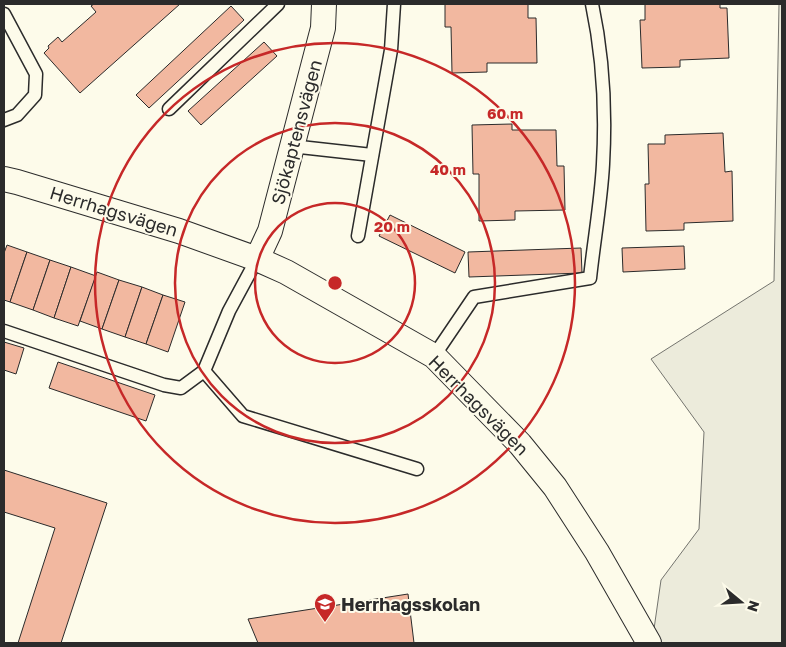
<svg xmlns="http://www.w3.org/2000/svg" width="786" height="647" font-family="'Golos Text',sans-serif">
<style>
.green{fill:#ecebdb;stroke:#74746e}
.building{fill:#f2b8a0;stroke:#2b2b2b}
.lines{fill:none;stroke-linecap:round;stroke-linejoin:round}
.service-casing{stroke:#2b2b2b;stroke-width:15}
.minor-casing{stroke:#2b2b2b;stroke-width:26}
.service{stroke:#fdfbea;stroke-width:12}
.minor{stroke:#fdfbea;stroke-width:24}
.ring{fill:none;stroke:#c62828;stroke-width:2.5}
.labels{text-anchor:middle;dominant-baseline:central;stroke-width:4;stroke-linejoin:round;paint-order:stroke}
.street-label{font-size:18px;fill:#2b2b2b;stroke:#fdfbea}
.poi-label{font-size:18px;font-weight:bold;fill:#2b2b2b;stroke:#fdfbea;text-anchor:start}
.centre{fill:#c62828;stroke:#fdfbea;stroke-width:2.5}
.ring-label{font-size:15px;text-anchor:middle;font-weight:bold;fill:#c62828;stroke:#fdfbea;stroke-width:4;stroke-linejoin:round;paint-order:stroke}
</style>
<rect width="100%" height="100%" fill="#fdfbea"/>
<path class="green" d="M779,4H782V643H652L661,580L699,529L704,432L651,359L774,281Z"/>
<g class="building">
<path d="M94,4H180L80,93L44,53L49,48L48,46L58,37L62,42L96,12L91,6Z"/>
<path d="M445,4H528V18H536L537,63H487V72L452,73L451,27H445Z"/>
<path d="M645,4H720V8H727L729,58L680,60V67L642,68L640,20H645Z"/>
<path d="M231,6L244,20L149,108L136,95Z"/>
<path d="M264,42L277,56L201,125L188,111Z"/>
<path d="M512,124V130H556L557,166H564L565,210L515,211V220L479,221V174H473L472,125Z"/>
<path d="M723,133L725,172L732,171L733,221L684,223V230L646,231L645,184H649L648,144H665V135Z"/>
<path d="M390,215L465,252L455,273L379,236Z"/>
<path d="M7,245L27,252L10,302L4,300V253Z"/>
<path d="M684,246L685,269L623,272L622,248Z"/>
<path d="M581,248L582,273L469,277L468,252Z"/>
<path d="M27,252L50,260L33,310L10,302Z"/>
<path d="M50,260L71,267L54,318L33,310Z"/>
<path d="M71,267L96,276L78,326L54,318Z"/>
<path d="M97,272L119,280L102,329L80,321Z"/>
<path d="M119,280L142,287L125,337L102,329Z"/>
<path d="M142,287L163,295L146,344L125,337Z"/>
<path d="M163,295L185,302L168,352L146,344Z"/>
<path d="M4,342L24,348L16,374L4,370Z"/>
<path d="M58,362L155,395L146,421L49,388Z"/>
<path d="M4,470L107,503L61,643H18L55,528L4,512Z"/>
<path d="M408,594L414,643H258L248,619Z"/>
</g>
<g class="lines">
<g class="service-casing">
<g id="service">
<path d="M4,14L36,74L35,95L17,115L4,120"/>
<path d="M169,109L278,4"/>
<path d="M291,146L372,155"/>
<path d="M358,236L391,50L394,4"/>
<path d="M257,259L229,311L204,371L243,416L417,469"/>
<path d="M4,331L164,385L181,388L204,371"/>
<path d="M434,356L474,297L590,278C594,240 601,202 603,164C606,111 603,56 592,4"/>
</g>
</g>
<g class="minor-casing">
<g id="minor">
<path d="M4,179L17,182L179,231L257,259L286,272L434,356L520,444L555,487L597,552L649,643"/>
<path d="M257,259L270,231L323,28L324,4"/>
</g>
</g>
<use href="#service" class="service"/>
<use href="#minor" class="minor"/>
</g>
<g class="ring">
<circle cx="335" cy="283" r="80"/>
<circle cx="335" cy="283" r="160"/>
<circle cx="335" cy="283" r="240"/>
</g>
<defs>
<g id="school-pin" transform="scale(1.125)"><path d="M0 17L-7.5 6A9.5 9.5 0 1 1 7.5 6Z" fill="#c62828" stroke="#fdfbea"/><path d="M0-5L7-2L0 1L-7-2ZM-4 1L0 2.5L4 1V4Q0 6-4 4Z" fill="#fff"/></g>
</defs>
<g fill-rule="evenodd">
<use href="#school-pin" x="325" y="604"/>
</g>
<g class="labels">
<g class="street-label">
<text transform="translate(296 132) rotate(-75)">Sjökaptensvägen</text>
<text transform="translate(114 211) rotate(17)">Herrhagsvägen</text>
<text transform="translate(479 405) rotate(45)">Herrhagsvägen</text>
</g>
<g class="poi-label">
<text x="341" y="604">Herrhagsskolan</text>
</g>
</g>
<circle cx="335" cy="283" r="8" class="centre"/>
<g class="ring-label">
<text x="505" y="119">60 m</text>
<text x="448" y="175">40 m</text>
<text x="392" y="232">20 m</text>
</g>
<rect width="786" height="647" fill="none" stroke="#2b2b2b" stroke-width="10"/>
<g transform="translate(741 602) rotate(108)" stroke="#fdfbea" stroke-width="4" paint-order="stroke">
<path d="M0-4L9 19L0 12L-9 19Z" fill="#2b2b2b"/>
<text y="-8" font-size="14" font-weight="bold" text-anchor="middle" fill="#2b2b2b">N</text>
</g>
</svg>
